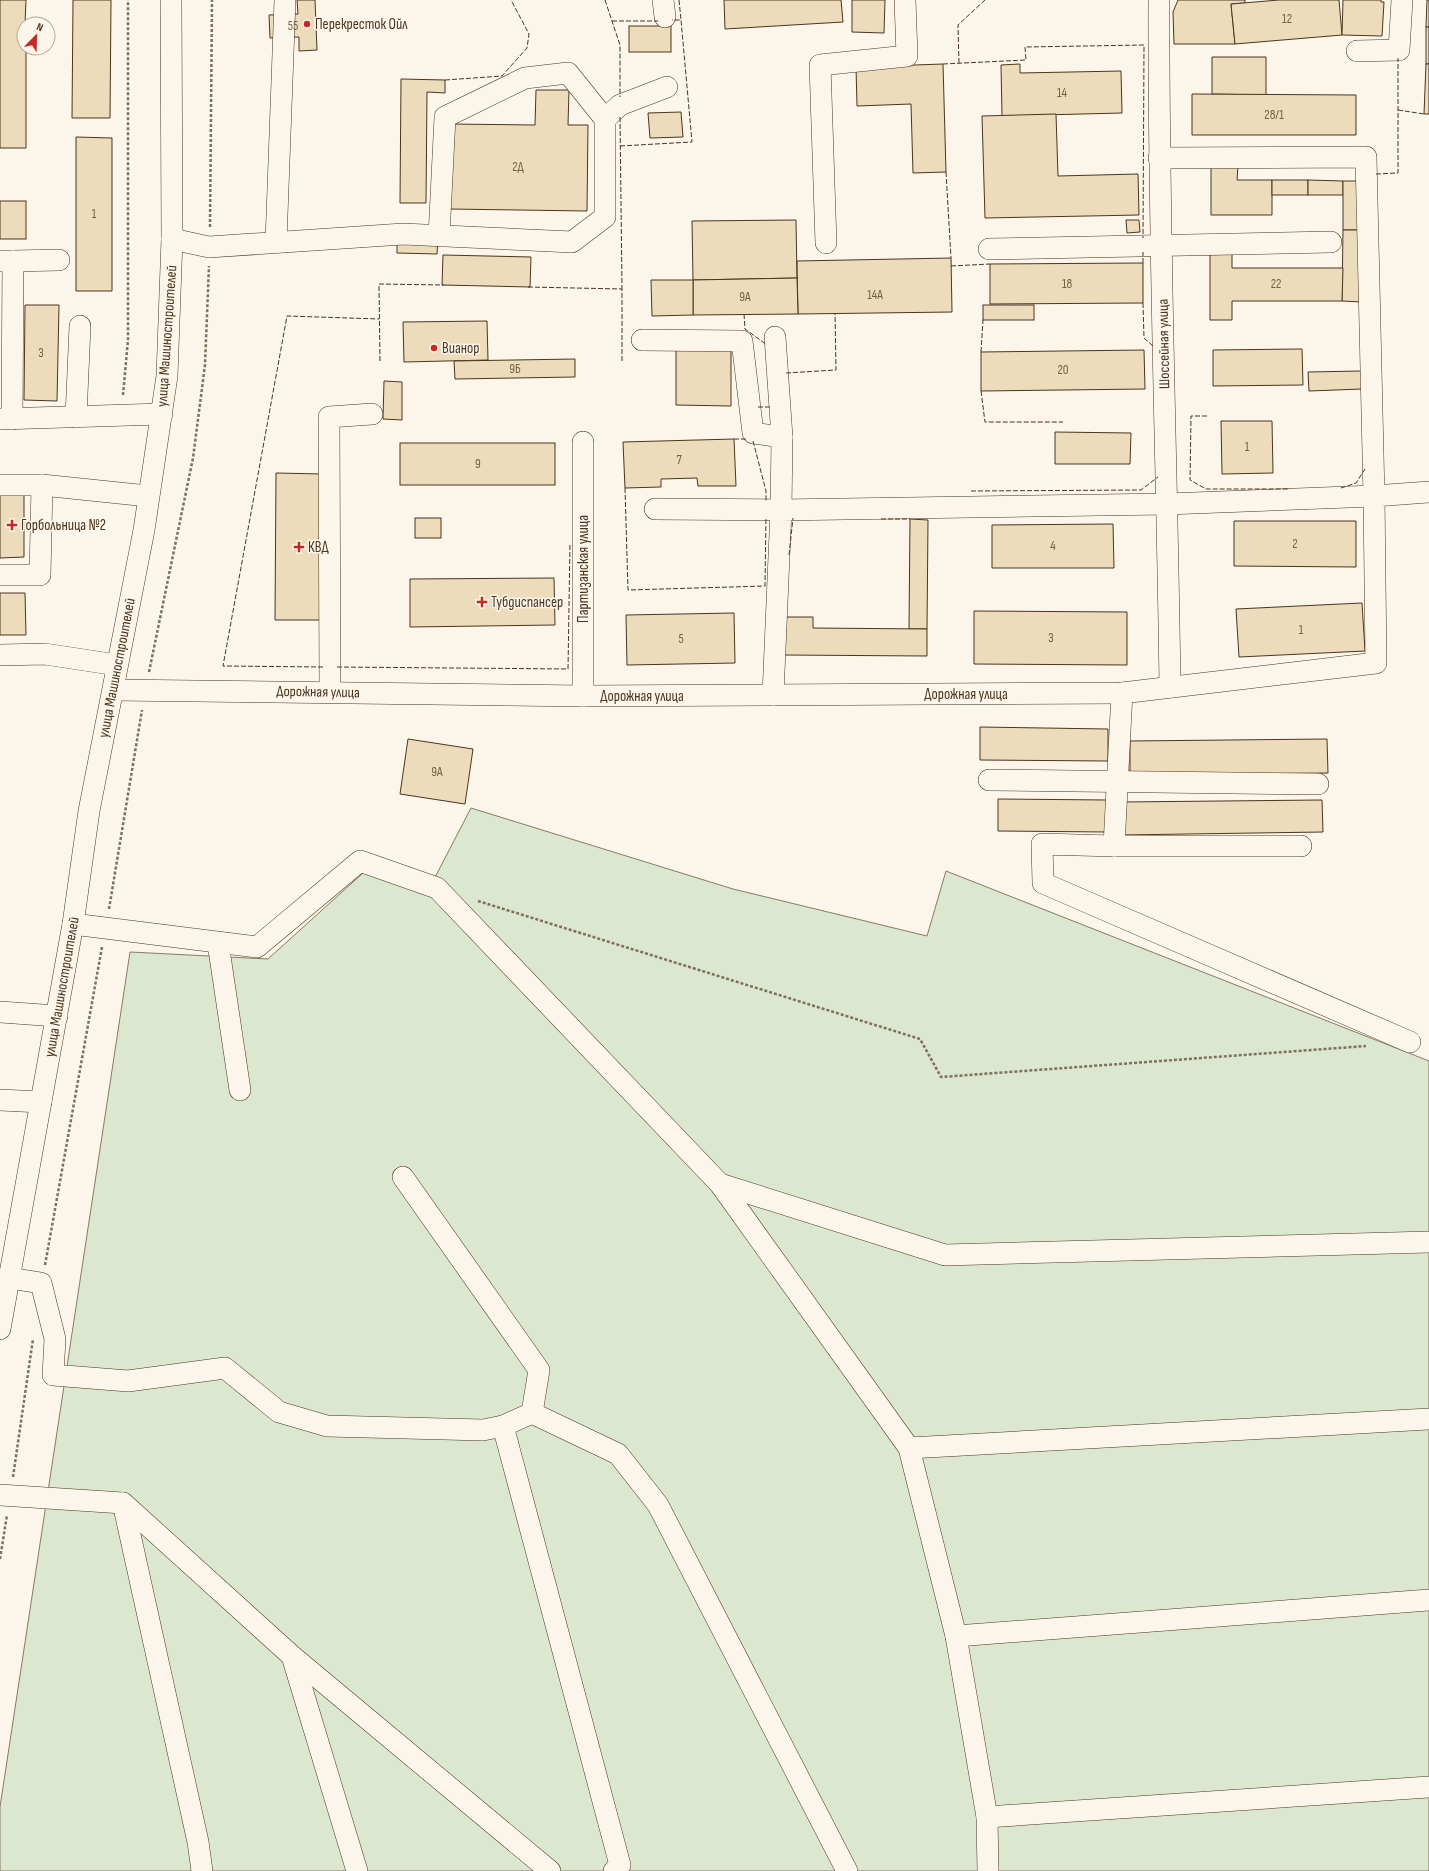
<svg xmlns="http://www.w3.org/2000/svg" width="1429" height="1871" font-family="'Sofia Sans Condensed',sans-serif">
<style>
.green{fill:#dce7d0;stroke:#887966}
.building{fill:#ecdcbc;stroke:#4a3520}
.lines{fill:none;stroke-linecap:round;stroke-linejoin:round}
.minor-casing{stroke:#4a3520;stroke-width:22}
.path{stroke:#7f6f5c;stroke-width:2.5;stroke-dasharray:3 2;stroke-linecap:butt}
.minor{stroke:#fbf6e9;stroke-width:21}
.fence{stroke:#4a3520;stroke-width:1;stroke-dasharray:5 2;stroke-linecap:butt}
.poi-dot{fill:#c62828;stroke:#fbf6e9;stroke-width:1.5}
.labels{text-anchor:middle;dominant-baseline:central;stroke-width:3;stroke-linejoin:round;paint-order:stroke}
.number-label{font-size:13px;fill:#725f47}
.poi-label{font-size:15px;fill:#4a3520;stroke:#fbf6e9;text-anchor:start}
.street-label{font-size:15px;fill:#4a3520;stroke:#fbf6e9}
</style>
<rect width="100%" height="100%" fill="#fbf6e9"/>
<path class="green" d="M471,808L733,889L927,936L946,871L1429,1061V1871H0V1807L130,952L268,959L374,863L432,883Z"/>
<g class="building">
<path d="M0,0H26L24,48H26V148H0Z"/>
<path d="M73,0H111L110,118H72Z"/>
<path d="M297,0H315L317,50L299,51V37L270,38L269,15L298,14Z"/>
<path d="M724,0H841L843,22L725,29Z"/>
<path d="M852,0H885L884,33L852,32Z"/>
<path d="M1178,0H1245V3L1231,4L1235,44H1174L1173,12Z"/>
<path d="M1279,0H1339L1342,35L1235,44L1231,4Z"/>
<path d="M1343,0H1381V2H1384L1382,36L1342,35Z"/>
<path d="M1427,0H1429V27H1426Z"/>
<rect x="629" y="26" width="42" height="26"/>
<rect x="1426" y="27" width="3" height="37"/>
<path d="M1212,57H1266V95L1212,94Z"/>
<path d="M943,64L946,172L913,173L911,104L857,106L856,67Z"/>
<path d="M1020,64V73L1121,71L1122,113L1002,116L1001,65Z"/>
<path d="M1426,64H1429V114H1424Z"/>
<path d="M401,79L445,80V93L427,92L426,203H400Z"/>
<path d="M536,90H569L568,125H588L587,211L449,209L450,124L535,125Z"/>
<path d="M1192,94L1356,95V135H1192Z"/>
<path d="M681,112L683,137L650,138L648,113Z"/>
<path d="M1056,114L1058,176L1138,174L1139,215L985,218L982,116Z"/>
<path d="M76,137L112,138V291H76Z"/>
<path d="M1211,166H1238L1237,180H1272V215H1211Z"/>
<rect x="1272" y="180" width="36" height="15"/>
<path d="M1308,180L1343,181V195H1308Z"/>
<path d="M1343,181H1363L1362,230H1343Z"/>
<rect x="0" y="201" width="26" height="38"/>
<path d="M796,220L797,278L693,280L692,221Z"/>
<path d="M1126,220H1139L1140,232L1127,233Z"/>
<path d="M1343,230H1362V302L1342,301Z"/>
<path d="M397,237L438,238L437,254L397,253Z"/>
<path d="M1210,254H1232V268H1343L1342,301H1232V320H1210Z"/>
<path d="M443,255L531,257L530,287L442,285Z"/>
<path d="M951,258L952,312L798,314L797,261Z"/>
<path d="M1143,263V303L990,304V264Z"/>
<path d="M797,278L798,314L693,315V280Z"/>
<path d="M651,280H693V315L652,316Z"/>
<path d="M25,305H59L57,401L24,400Z"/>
<rect x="983" y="305" width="51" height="15"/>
<path d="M487,321L488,360L404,362L403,322Z"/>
<path d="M676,348H731V406L676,405Z"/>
<path d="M1302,349L1303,385L1213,386V350Z"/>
<path d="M1144,350L1145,389L981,391V352Z"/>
<path d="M575,359V377L455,379L454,361Z"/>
<path d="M1361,371L1362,389L1309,391L1308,372Z"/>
<path d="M384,381L402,382V420L383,419Z"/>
<path d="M1221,421H1272L1273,473L1222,474Z"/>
<path d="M1055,432L1131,433L1130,464H1055Z"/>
<path d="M734,439L736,486H698L697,478L661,479V487L625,488L623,442Z"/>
<rect x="400" y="443" width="155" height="42"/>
<path d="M276,473L323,474L322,620H275Z"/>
<path d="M0,493H24V557L0,558Z"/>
<rect x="415" y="518" width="26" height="20"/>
<path d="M910,519L928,520L927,629H909Z"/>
<path d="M1234,521H1356V567L1234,566Z"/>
<path d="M1113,524L1114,568H992V525Z"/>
<path d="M554,578L555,625L410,627V579Z"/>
<path d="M0,593H25L26,635H0Z"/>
<path d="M1362,603L1365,651L1239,657L1236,609Z"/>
<path d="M974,611L1127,612V665L974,664Z"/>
<path d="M734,613L735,663L627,665L626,615Z"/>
<path d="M784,617H813V628L927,629V656L784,655Z"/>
<path d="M980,727L1108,729V761L980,760Z"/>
<path d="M408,739L473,749L465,804L400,794Z"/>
<path d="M1327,739L1328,773L1130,775V741Z"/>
<path d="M998,799L1107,800V832L998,831Z"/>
<path d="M1322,800L1323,832L1121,835V802Z"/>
</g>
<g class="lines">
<g class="minor-casing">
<g id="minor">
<path d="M663,0L665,17"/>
<path d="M1159,0C1158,229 1167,458 1170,687"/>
<path d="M1357,51L1399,50L1402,0"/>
<path d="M605,119L620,105L667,87"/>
<path d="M172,239L209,247L403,234L572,242L605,217V119L568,73L525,78L445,117L439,236"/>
<path d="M276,242L285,0"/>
<path d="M826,243L820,65L907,56L905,0"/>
<path d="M989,249L1331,242"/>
<path d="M0,261H13L12,419"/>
<path d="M13,261L59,260"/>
<path d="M642,340L742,341L753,433L782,437"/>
<path d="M76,417L80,326"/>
<path d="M0,419L162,414"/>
<path d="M0,485H42L148,496"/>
<path d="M655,509L781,510L782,437L775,337"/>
<path d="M0,575H40L42,485"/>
<path d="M0,655L45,654L117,665"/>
<path d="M114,690L583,696L1122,693L1376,663L1374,496L1429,492"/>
<path d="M330,692L329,417L372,414"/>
<path d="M1122,693L1114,846H1301"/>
<path d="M773,695L781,510L1167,504L1374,496L1366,157L1159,158"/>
<path d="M583,696V442"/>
<path d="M989,780L1318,784"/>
<path d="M1114,846L1042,844L1043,883L1410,1042"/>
<path d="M73,924L257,947L360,861L437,888L720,1184L909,1448L956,1636L987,1817L988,1871"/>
<path d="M218,943L240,1090"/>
<path d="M0,1012L57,1016"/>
<path d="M0,1100L41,1102"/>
<path d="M403,1177L539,1370L532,1413"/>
<path d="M720,1184L945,1255L1429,1242"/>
<path d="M9,1278L41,1283L55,1339L53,1375L128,1381L225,1368L279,1412L327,1426L483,1430L503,1426L532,1413L618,1454L658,1505L847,1871"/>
<path d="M0,1329L73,924L89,811L144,530L167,376L172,239L171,0"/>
<path d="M503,1426L620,1865L614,1871"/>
<path d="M909,1448L1429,1419"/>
<path d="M0,1495L123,1503L292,1656L550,1871"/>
<path d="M123,1503L198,1842L202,1871"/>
<path d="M956,1636L1429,1600"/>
<path d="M292,1656L357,1871"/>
<path d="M987,1817L1429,1787"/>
</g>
</g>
<g class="path">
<path d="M210,227L212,0"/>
<path d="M123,395L128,340V0"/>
<path d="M149,672L193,458L205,365L209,266"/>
<path d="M478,901L920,1039L941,1077L1366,1046"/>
<path d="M109,909L142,710"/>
<path d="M45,1265L102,947"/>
<path d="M13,1477L33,1339"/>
<path d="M0,1559L7,1515"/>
</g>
<use href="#minor" class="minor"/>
<g class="fence">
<path d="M605,0L620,45V97"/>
<path d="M679,0L681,20"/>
<path d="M612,21H658"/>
<path d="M959,63L958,25L985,0"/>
<path d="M943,64L1026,60L1025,47L1144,45L1143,238"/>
<path d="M445,80L502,76L527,48L529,34L511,0"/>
<path d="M1398,110L1424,114"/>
<path d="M620,117L622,289"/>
<path d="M620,146L692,142L681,20H672"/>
<path d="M946,172L951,258"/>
<path d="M1376,174L1398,173V58"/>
<path d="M1143,263V252"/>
<path d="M951,266L990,264"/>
<path d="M528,287L622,289V361"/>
<path d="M1143,303L1144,338L1154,347"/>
<path d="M744,314L745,329L767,345"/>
<path d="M981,352L983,320"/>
<path d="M380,361L379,284L444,285"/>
<path d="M786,373L836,370L835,313"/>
<path d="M981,391L985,422H1063"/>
<path d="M758,407H772"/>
<path d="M1207,416H1191L1190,480L1206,489H1290"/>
<path d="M734,439H746"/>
<path d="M753,441L766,491V501"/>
<path d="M625,488L628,590L765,586L766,517"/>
<path d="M1341,488L1356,483L1365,469"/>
<path d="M971,491L1141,490L1158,477"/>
<path d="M881,519H910"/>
<path d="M789,555L793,518"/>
<path d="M323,667L223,666L287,316L379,319"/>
<path d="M337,667L568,669L570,543"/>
</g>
</g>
<g class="poi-dot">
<circle cx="307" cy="24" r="4"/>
<circle cx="434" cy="348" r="4"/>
<path d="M10 519h4v4h4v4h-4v4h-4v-4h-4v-4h4z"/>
<path d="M297 541h4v4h4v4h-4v4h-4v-4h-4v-4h4z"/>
<path d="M480 596h4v4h4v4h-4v4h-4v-4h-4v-4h4z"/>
</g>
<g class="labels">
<g class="number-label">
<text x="1287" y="19">12</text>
<text x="293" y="26">55</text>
<text x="1062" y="93">14</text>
<text x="1274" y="115">28/1</text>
<text x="518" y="167">2Д</text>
<text x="94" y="214">1</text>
<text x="1067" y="284">18</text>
<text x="1276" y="284">22</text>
<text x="875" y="295">14А</text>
<text x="745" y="297">9А</text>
<text x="41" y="353">3</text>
<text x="515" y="369">9Б</text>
<text x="1063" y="370">20</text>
<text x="1247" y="447">1</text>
<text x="679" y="460">7</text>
<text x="478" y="464">9</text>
<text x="1295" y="544">2</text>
<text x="1053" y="546">4</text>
<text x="1301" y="630">1</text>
<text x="1051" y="638">3</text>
<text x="681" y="639">5</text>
<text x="437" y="772">9А</text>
</g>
<g class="poi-label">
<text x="315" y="24">Перекресток Ойл</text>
<text x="442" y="348">Вианор</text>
<text x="21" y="525">Горбольница №2</text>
<text x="308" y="547">КВД</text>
<text x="491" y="602">Тубдиспансер</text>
</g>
<g class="street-label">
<text transform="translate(167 336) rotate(-86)">улица Машиностроителей</text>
<text transform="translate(1164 344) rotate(-91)">Шоссейная улица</text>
<text transform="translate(583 569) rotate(-90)">Партизанская улица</text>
<text transform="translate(117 668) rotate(-79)">улица Машиностроителей</text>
<text transform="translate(318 692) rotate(1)">Дорожная улица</text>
<text x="966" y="694">Дорожная улица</text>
<text x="642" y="696">Дорожная улица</text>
<text transform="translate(62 987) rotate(-80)">улица Машиностроителей</text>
</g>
</g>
<g transform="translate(36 36) rotate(23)"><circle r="19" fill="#fbf6e9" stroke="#b4a999"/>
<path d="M0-3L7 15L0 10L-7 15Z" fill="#c62828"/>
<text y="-6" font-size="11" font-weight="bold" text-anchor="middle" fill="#4a3520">N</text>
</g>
</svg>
